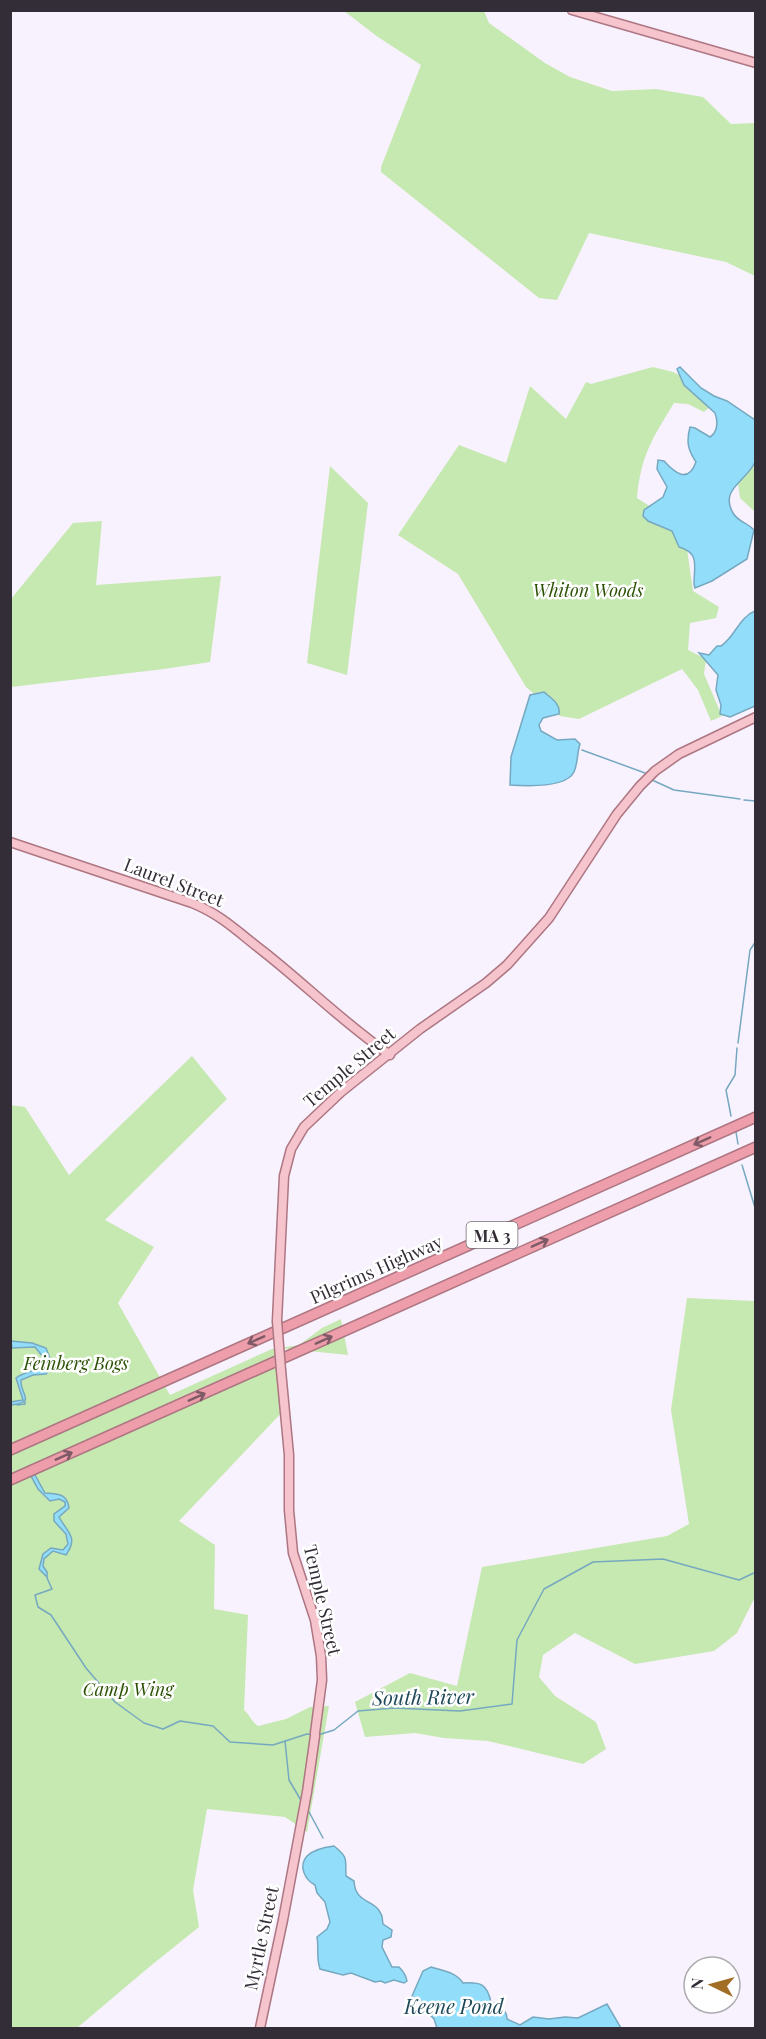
<svg xmlns="http://www.w3.org/2000/svg" width="766" height="2039" font-family="'Playfair Display',serif">
<style>
.green{fill:#c6e8b1}
.water{fill:#92ddfa;stroke:#76a8c0;stroke-width:1.5}
.lines{fill:none;stroke-linecap:round;stroke-linejoin:round}
.stream{stroke:#76a8c0;stroke-width:1.5}
.major-casing{stroke:#ad7682;stroke-width:11}
.highway-casing{stroke:#ad7682;stroke-width:12}
.major{stroke:#f5c4cc;stroke-width:8}
.highway{stroke:#ee9daa;stroke-width:9}
.major-bridge-casing{stroke:#ad7682;stroke-width:11;stroke-linecap:butt}
.major-bridge{stroke:#f5c4cc;stroke-width:8}
.oneway{stroke:#7e5a66}
.labels{text-anchor:middle;dominant-baseline:central;stroke-width:5;stroke-linejoin:round;paint-order:stroke}
.shield{fill:#fff;stroke:#706c74;stroke-width:1.5}
.shield-label{font-size:16px;font-weight:bold;fill:#332d38}
.park-label{font-size:18px;font-style:italic;fill:#2c5104;stroke:#fff}
.street-label{font-size:18px;fill:#332d38;stroke:#fff}
.water-label{font-size:20px;font-style:italic;fill:#1d4858;stroke:#fff}
</style>
<rect width="100%" height="100%" fill="#f8f2fe"/>
<g class="green">
<path d="M344,11H484L489,23L545,63L570,77L612,91L656,89L703,97L731,124L755,123V276L726,262L589,233L557,300L539,298L381,172V167L421,65L378,37Z"/>
<path d="M653,367L673,372L697,384L711,406L704,412L688,404L674,403C652,439 641,455 637,498L684,528L693,591L719,607L716,618L690,623L688,650L706,659L704,674L722,716L711,721L698,690L682,669L579,719L560,716L526,687L458,574L398,535L459,445L506,463L530,386L566,419L586,382L591,384Z"/>
<path d="M755,465V512L740,498L738,484Z"/>
<path d="M330,466L368,503L347,675L307,663Z"/>
<path d="M102,521L96,585L221,576L210,662L164,669L11,687V599L73,523Z"/>
<path d="M192,1056L227,1099L105,1220L154,1247L118,1303L170,1395L272,1349L299,1345L322,1328L341,1319L348,1355L280,1348L288,1406L179,1521L215,1545L214,1609L248,1615L244,1710C250,1715 251,1721 258,1726L286,1719L310,1707L329,1706L307,1832L285,1817L207,1809L193,1890L199,1927L148,1968L77,2028H11L10,1105L25,1107L69,1175Z"/>
<path d="M687,1298L755,1301V1597L737,1633L714,1651L635,1664L575,1633L543,1655L539,1677L555,1696L596,1722L606,1749L583,1764L488,1741L444,1738L415,1733L365,1737L355,1702L410,1673L457,1686L482,1567L667,1536L689,1524L671,1410Z"/>
</g>
<g class="water">
<path d="M680,367L701,388L714,396L727,401L755,420C756,430 758,454 755,462C747,481 719,489 733,513C738,522 748,523 754,530L747,559L712,581L695,588L694,584C694,566 700,553 679,547L672,531L648,521L643,516L644,510L663,497L667,487L657,469L658,460L664,461C675,473 688,484 696,462C688,450 686,442 690,427L695,428L710,437C718,432 718,421 715,413L684,385L677,369Z"/>
<path d="M755,611V706L730,717L720,714L721,705L716,690L718,675L699,653L709,655L717,646H721C735,637 739,617 755,611Z"/>
<path d="M544,692C551,698 561,704 559,714L543,718L539,725L541,731L557,740L575,739L580,744C577,753 578,763 574,772C566,788 525,786 510,785L511,757L530,695Z"/>
<path d="M11,1341L32,1343L46,1348L53,1366L46,1374L33,1375L21,1380C20,1395 37,1402 11,1405V1402L23,1400L16,1378C25,1371 36,1371 46,1366L47,1362L35,1347L12,1348Z"/>
<path d="M35,1475L45,1493C58,1494 67,1493 69,1508L59,1517C67,1532 79,1537 66,1555L53,1551L44,1559L43,1566L47,1572V1577L39,1569L43,1554L51,1548L63,1550L68,1544L66,1534L54,1521V1514L65,1506V1502L59,1499L50,1501L38,1489L31,1476Z"/>
<path d="M334,1846C349,1858 345,1859 346,1876L354,1881C355,1904 375,1899 381,1914C383,1917 382,1920 383,1924L392,1930L391,1937L383,1940L382,1947L392,1967H399C403,1971 406,1975 407,1981L404,1983L394,1980L385,1983L381,1981L375,1982L351,1973L343,1975L320,1969C316,1958 319,1948 317,1937L327,1929L330,1922L325,1902L317,1893L315,1885C305,1880 298,1866 307,1856C313,1850 326,1847 334,1846Z"/>
<path d="M431,1967C443,1971 456,1972 463,1983C481,1982 487,1984 491,2002C499,2005 507,2010 507,2019L520,2025L533,2017L549,2019L565,2017L578,2018L607,2004L621,2028H437L434,2019L412,1996L423,1971Z"/>
</g>
<g class="lines">
<g class="stream">
<path d="M582,750L645,773"/>
<path d="M652,780L674,790L740,799"/>
<path d="M744,800L756,801"/>
<path d="M738,1043L750,950L756,941"/>
<path d="M731,1116L726,1090L735,1075L737,1048"/>
<path d="M736,1132L738,1144"/>
<path d="M742,1165L756,1211"/>
<path d="M17,1405L25,1404V1402"/>
<path d="M47,1578L52,1589L35,1595L38,1607L51,1615L86,1668L115,1702L144,1723L163,1729L180,1721L213,1726L230,1742L273,1745L307,1734L313,1735"/>
<path d="M318,1735L334,1730L358,1711L394,1708L460,1711L512,1704L517,1640L544,1589L593,1562L663,1559L739,1580L756,1572"/>
<path d="M285,1741L289,1780L302,1802"/>
<path d="M308,1810L323,1838"/>
</g>
<g class="major-casing">
<g id="major">
<path d="M572,10L756,63"/>
<path d="M10,842L192,903C222,915 239,933 264,952C307,986 345,1024 390,1055"/>
<path d="M277,1321L284,1176L291,1149L304,1127L341,1092L420,1029L486,983L507,965L549,918L617,814L640,786L655,771L679,754L756,717"/>
<path d="M281,1370L289,1455V1510L293,1553L315,1620L321,1656L322,1680L315,1733"/>
<path d="M260,2028L283,1920L307,1792L315,1736"/>
</g>
</g>
<g class="highway-casing">
<g id="highway">
<path d="M10,1450L756,1117"/>
<path d="M10,1480L756,1147"/>
</g>
</g>
<use href="#major" class="major"/>
<use href="#highway" class="highway"/>
<g class="major-bridge-casing">
<path id="major-bridge" d="M277,1321L281,1370"/>
</g>
<use href="#major-bridge" class="major-bridge"/>
</g>
<defs><path id="oneway-shaft" d="M-6 0H5M1.5-3L5.5 0L1.5 3" fill="none" stroke-width="1.6" stroke-linecap="round" stroke-linejoin="round" transform="scale(1.5)"/></defs>
<g class="oneway">
<use href="#oneway-shaft" transform="translate(702 1141) rotate(156)"/>
<use href="#oneway-shaft" transform="translate(540 1243) rotate(-24)"/>
<use href="#oneway-shaft" transform="translate(256 1340) rotate(156)"/>
<use href="#oneway-shaft" transform="translate(324 1340) rotate(-24)"/>
<use href="#oneway-shaft" transform="translate(197 1397) rotate(-24)"/>
<use href="#oneway-shaft" transform="translate(64 1456) rotate(-24)"/>
</g>
<g class="labels">
<rect class="shield" x="466.5" y="1222" width="51" height="26" rx="4.5"/>
<g class="shield-label">
<text x="492" y="1235">MA 3</text>
</g>
<g class="park-label">
<text x="588" y="590">Whiton Woods</text>
<text x="76" y="1363">Feinberg Bogs</text>
<text x="128" y="1689">Camp Wing</text>
</g>
<g class="street-label">
<text transform="translate(174 882) rotate(21)">Laurel Street</text>
<text transform="translate(349 1067) rotate(-40)">Temple Street</text>
<text transform="translate(376 1269) rotate(-24)">Pilgrims Highway</text>
<text transform="translate(323 1600) rotate(77)">Temple Street</text>
<text transform="translate(261 1938) rotate(-78)">Myrtle Street</text>
</g>
<g class="water-label">
<text transform="translate(423 1696) rotate(-1)">South River</text>
<text x="454" y="2005">Keene Pond</text>
</g>
</g>
<rect width="766" height="2039" fill="none" stroke="#332d38" stroke-width="24"/>
<g transform="translate(712 1985) rotate(275)"><circle r="28" fill="#ffffff" stroke="#adabaf" stroke-width="1.5"/>
<path d="M0-4.5L10 22L0 15L-10 22Z" fill="#a26e26"/>
<text y="-9" font-size="16" font-weight="bold" text-anchor="middle" fill="#332d38">N</text>
</g>
</svg>
